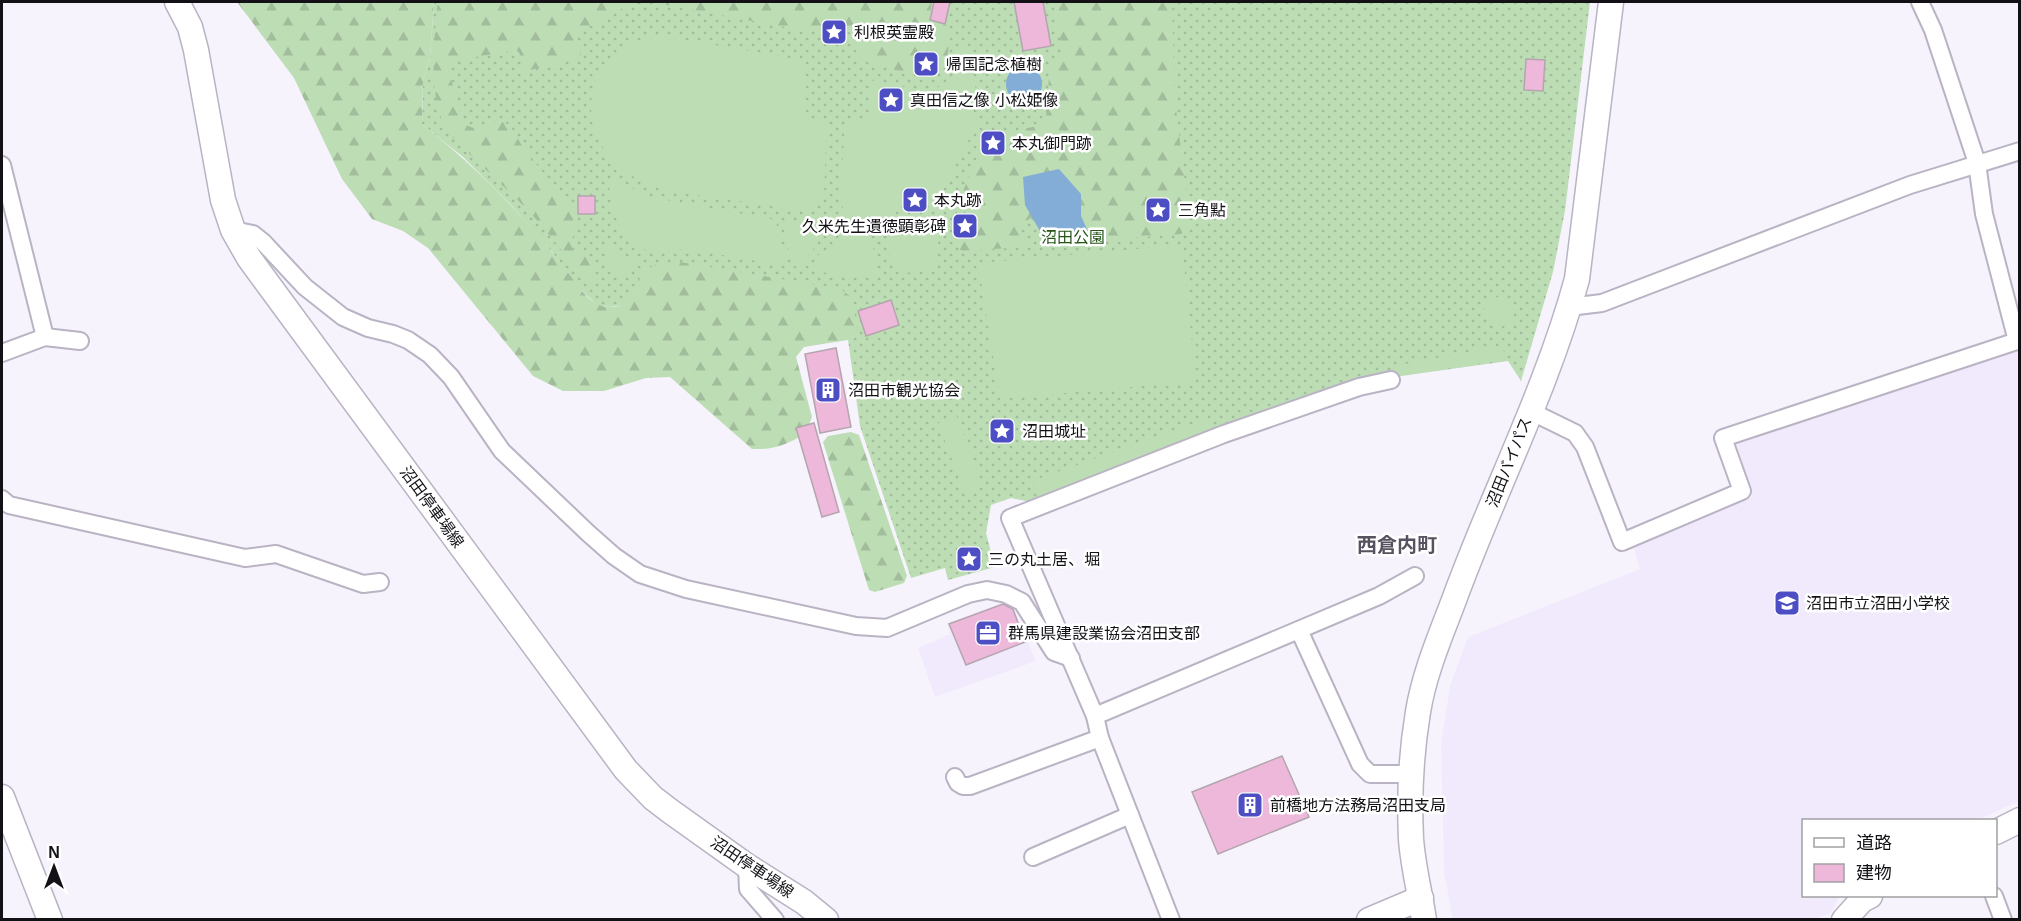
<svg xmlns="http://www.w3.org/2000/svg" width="2021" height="921" font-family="Helvetica,'Noto Sans JP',sans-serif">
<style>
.built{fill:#f1eafd}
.grass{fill:url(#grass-dots)}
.forest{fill:url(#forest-firs)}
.garden{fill:#bdddb5}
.water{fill:#83add6}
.building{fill:#eeb8da;stroke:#b4a5ae;stroke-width:1.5}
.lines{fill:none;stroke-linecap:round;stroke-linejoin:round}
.street-casing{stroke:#b9b3c3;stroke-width:20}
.secondary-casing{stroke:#b9b3c3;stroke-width:27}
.street{stroke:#fff;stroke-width:16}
.secondary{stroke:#fff;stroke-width:24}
.labels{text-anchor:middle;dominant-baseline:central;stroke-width:5;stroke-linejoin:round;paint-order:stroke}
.poi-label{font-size:16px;fill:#131116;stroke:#fff;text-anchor:start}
.park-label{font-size:16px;fill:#245416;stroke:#fff}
.street-label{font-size:16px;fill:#131116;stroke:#fff}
.quarter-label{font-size:20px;font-weight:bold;fill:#57525f;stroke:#fff}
</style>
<defs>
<pattern id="grass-dots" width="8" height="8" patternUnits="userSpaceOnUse" patternTransform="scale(1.5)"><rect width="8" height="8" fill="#bdddb5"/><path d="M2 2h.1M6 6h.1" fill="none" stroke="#a2bd9b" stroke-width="1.8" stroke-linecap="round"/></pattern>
<pattern id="forest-firs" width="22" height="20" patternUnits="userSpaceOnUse" patternTransform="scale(1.5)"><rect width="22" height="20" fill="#bdddb5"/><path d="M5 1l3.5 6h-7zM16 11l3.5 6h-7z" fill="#a2bd9b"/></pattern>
</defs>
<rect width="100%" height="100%" fill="#f7f3fd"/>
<g class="built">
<path d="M2019,348V801L1978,820H1804V896H1839L1831,913L1815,919L1453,920L1444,872L1441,743L1450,686L1468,637L1640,569L1633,545L1753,496L1735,444Z"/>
<path d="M1010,600L1036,661L935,697L918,648L950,634L947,623Z"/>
</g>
<path class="grass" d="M434,2H1590L1565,211L1553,272L1521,381L1508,361L1394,377L1035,503L1011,498L991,505L986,533L995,567L948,580L945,568L911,578L860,426L841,289L639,281L630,300L624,305L610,307L598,306L579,288L552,252L512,206L463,157L422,124L423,81L430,56Z"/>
<g class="forest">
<path d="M237,2H434L430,56L423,81L422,124C477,168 526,217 569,274C579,287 592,308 610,307C639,307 631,280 649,268C659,262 669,262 680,262L841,289L853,299L857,333L854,339L804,347L796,357L812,417L806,433C786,445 775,450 752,449L670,377L646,378L604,391H563L533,376L428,248L403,231L372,219L342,179L294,78Z"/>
<path d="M442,2H633L607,18L578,31L576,33L581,54L580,58L526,71L524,70L519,52L516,50L453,61L448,68L463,122C479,138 493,114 507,124C514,128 518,140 523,147C537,166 553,184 569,202L574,211L577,229C572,237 570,242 574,251L587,255L594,261L596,281L594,284L588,285L559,247L529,211L448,133C427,95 434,48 437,6Z"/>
<path d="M651,2H932L929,20L949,26L951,30C949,40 949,58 943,66C942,68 937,72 936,72C924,77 867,67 859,57C853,50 856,38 849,32L800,30Z"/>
<path d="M1053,2H1172L1175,101L1190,223L1181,234L1047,245L1031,218L1016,227L1027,247L962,251L954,244L956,216L960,200L972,167L986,140L993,136L1037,126L1046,118L1049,77L1052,65L1060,56L1062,48Z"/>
<path d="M851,432L859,435L907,576L904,583L875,592L869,590L823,442L828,436Z"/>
</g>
<g class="garden">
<path d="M665,36L806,61V119H827L824,197L817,207L803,211C774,206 746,202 717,198C689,194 659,191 634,177C565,137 582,38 665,36Z"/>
<path d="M965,40L968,45L977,96L975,102L966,93L943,94L936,89L955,74L961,42Z"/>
<path d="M870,80L910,88L923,95L935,105C958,100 961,101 978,117V122L940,196L935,202L899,204L878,221H862L847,215L840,202L845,122H870Z"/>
<path d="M612,178C622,179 637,193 650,197L776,220L779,240L785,254V264L781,265C749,260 716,253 684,250C669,249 651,254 637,247C621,239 608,198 609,181Z"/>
<path d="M787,221L806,224L818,234V244L798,267L794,266C791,261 783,230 783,223Z"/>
<circle cx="914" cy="248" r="25"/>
<path d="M846,231L871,236L878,274C866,283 827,275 815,269L813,265L817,256L829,248Z"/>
<path d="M607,242L621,254L637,260L635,266L622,279H618L606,268Z"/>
<path d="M1182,245L1196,381L1000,399L978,263Z"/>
<circle cx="1499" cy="312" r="15"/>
<path d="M1499,346L1503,348L1506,359L1503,360L1399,376L1396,374L1397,367L1400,365Z"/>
<path d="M1378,371L1386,373L1233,425L1231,421L1235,417Z"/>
<path d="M957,416L983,487L965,494L938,423Z"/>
<path d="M1207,419L1214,424L1211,425L1215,426L1217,430L1038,498L1033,484L1037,479Z"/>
</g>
<g class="water">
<circle cx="1024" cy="84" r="18"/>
<path d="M1059,169L1081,194V216L1092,240L1048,245L1025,205L1023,177Z"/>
</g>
<g class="building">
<path d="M934,2H950L945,24L930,20Z"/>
<path d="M1014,2H1043L1051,46L1023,51Z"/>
<path d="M1526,59L1545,60L1543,91L1524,90Z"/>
<rect x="578" y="196" width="17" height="18"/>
<path d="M891,300L899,325L866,336L858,311Z"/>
<path d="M836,348L851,427L820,433L805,354Z"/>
<path d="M814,423L839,512L822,517L796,428Z"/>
<path d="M1003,604L1013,609L1025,642L966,665L949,624Z"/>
<path d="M1282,756L1309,817L1218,854L1192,792Z"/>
</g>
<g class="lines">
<g class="street-casing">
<g id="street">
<path d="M2,165L45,337"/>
<path d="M233,230L253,234L263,242L305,287L343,317L368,328L393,334L408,340L430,355L451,377L502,451L588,533L614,556L640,574L686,589L856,626L887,628L968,594L987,590L1006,594L1022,602L1054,652L1071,658"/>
<path d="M1569,307L1602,303L1910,185L2020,151"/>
<path d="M2,353L45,337L80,341"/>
<path d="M1530,411L1575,433L1585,447L1622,542L1742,491L1723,438L2017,341L1984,214L1977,163L1933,30L1920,2"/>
<path d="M2,499L9,505L245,558L276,554L363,584L380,582"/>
<path d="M1299,630L1360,764L1370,774H1411"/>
<path d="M1095,716L1379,596L1415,576"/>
<path d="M955,777L958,783L963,786H970L1100,738"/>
<path d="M1033,857L1130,815"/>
<path d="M747,866L748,889L775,920"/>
<path d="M1994,896L2003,920"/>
<path d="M1171,920L1100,738L1095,716L1010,518L1224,434L1359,387L1391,380"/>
</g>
</g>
<g class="secondary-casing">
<g id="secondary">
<path d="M177,2L190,27L196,50L223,200L233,230L249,258L268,284L626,770L653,798L670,811L747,866L804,902L826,920"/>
<path d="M2,797L50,920"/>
<path d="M1996,832L2020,820"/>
<path d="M1369,920L1421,898"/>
<path d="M1424,920C1420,893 1413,866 1411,839C1409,797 1411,754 1418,712C1424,674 1440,637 1454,600C1493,493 1547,389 1577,279L1611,2"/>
<path d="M1844,920L1862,900L1870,896"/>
</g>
</g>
<use href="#street" class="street"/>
<use href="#secondary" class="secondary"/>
</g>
<defs>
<g id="sight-square" transform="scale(1.35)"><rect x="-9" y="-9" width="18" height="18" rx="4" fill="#4d4ec4" stroke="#fff"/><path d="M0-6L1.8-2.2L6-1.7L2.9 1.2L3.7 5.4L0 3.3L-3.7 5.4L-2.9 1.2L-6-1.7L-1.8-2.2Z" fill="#fff"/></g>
<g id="building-square" transform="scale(1.35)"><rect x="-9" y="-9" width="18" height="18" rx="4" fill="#4d4ec4" stroke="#fff"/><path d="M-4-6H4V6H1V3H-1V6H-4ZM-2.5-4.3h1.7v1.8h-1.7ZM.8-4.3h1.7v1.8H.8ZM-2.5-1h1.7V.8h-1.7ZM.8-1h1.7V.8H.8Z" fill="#fff"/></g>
<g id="school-square" transform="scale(1.35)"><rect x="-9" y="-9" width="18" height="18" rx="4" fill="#4d4ec4" stroke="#fff"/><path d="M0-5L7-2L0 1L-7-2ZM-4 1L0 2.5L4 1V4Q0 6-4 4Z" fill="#fff"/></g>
<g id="office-square" transform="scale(1.35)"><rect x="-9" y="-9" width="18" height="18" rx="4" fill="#4d4ec4" stroke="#fff"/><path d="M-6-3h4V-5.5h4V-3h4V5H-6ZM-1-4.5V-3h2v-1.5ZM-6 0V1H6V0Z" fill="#fff"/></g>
</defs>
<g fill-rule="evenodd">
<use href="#sight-square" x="834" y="32"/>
<use href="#sight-square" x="926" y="64"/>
<use href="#sight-square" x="891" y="100"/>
<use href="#sight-square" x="993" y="143"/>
<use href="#sight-square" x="915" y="200"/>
<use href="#sight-square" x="1158" y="210"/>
<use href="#sight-square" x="965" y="226"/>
<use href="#building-square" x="828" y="390"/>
<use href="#sight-square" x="1002" y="431"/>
<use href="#sight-square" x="969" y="559"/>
<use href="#school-square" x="1787" y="603"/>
<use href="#office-square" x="988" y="633"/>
<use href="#building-square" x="1250" y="805"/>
</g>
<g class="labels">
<g class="poi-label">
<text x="854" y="32">利根英霊殿</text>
<text x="946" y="64">帰国記念植樹</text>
<text x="910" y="100">真田信之像 小松姫像</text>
<text x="1012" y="143">本丸御門跡</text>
<text x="934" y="200">本丸跡</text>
<text x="1178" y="210">三角點</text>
<text x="946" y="226" text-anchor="end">久米先生遺徳顕彰碑</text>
<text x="848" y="390">沼田市観光協会</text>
<text x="1022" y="431">沼田城址</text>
<text x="988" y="559">三の丸土居、堀</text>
<text x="1806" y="603">沼田市立沼田小学校</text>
<text x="1008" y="633">群馬県建設業協会沼田支部</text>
<text x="1270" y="805">前橋地方法務局沼田支局</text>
</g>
<g class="park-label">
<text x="1073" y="237">沼田公園</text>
</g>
<g class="street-label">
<text transform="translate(1509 462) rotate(-68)">沼田バイパス</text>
<text transform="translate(432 507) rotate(54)">沼田停車場線</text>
<text transform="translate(752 867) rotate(34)">沼田停車場線</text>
</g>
<g class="quarter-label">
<text x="1397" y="545">西倉内町</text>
</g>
</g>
<rect width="2021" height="921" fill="none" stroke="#131116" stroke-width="6"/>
<rect x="1802" y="819" width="195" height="78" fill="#ffffff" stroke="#a1a0a2" stroke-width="1.5"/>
<rect x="1814" y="838" width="30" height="9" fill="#ffffff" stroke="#a1a0a2" stroke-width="1.5"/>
<text x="1856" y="849" font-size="18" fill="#131116">道路</text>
<rect x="1814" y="864" width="30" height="18" fill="#eeb8da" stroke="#a1a0a2" stroke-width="1.5"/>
<text x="1856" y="879" font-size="18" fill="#131116">建物</text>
<g transform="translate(54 867)" stroke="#ffffff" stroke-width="4.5" paint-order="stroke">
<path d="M0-4.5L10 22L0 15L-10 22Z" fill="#131116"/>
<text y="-9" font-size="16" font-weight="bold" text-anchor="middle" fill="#131116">N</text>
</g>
</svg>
